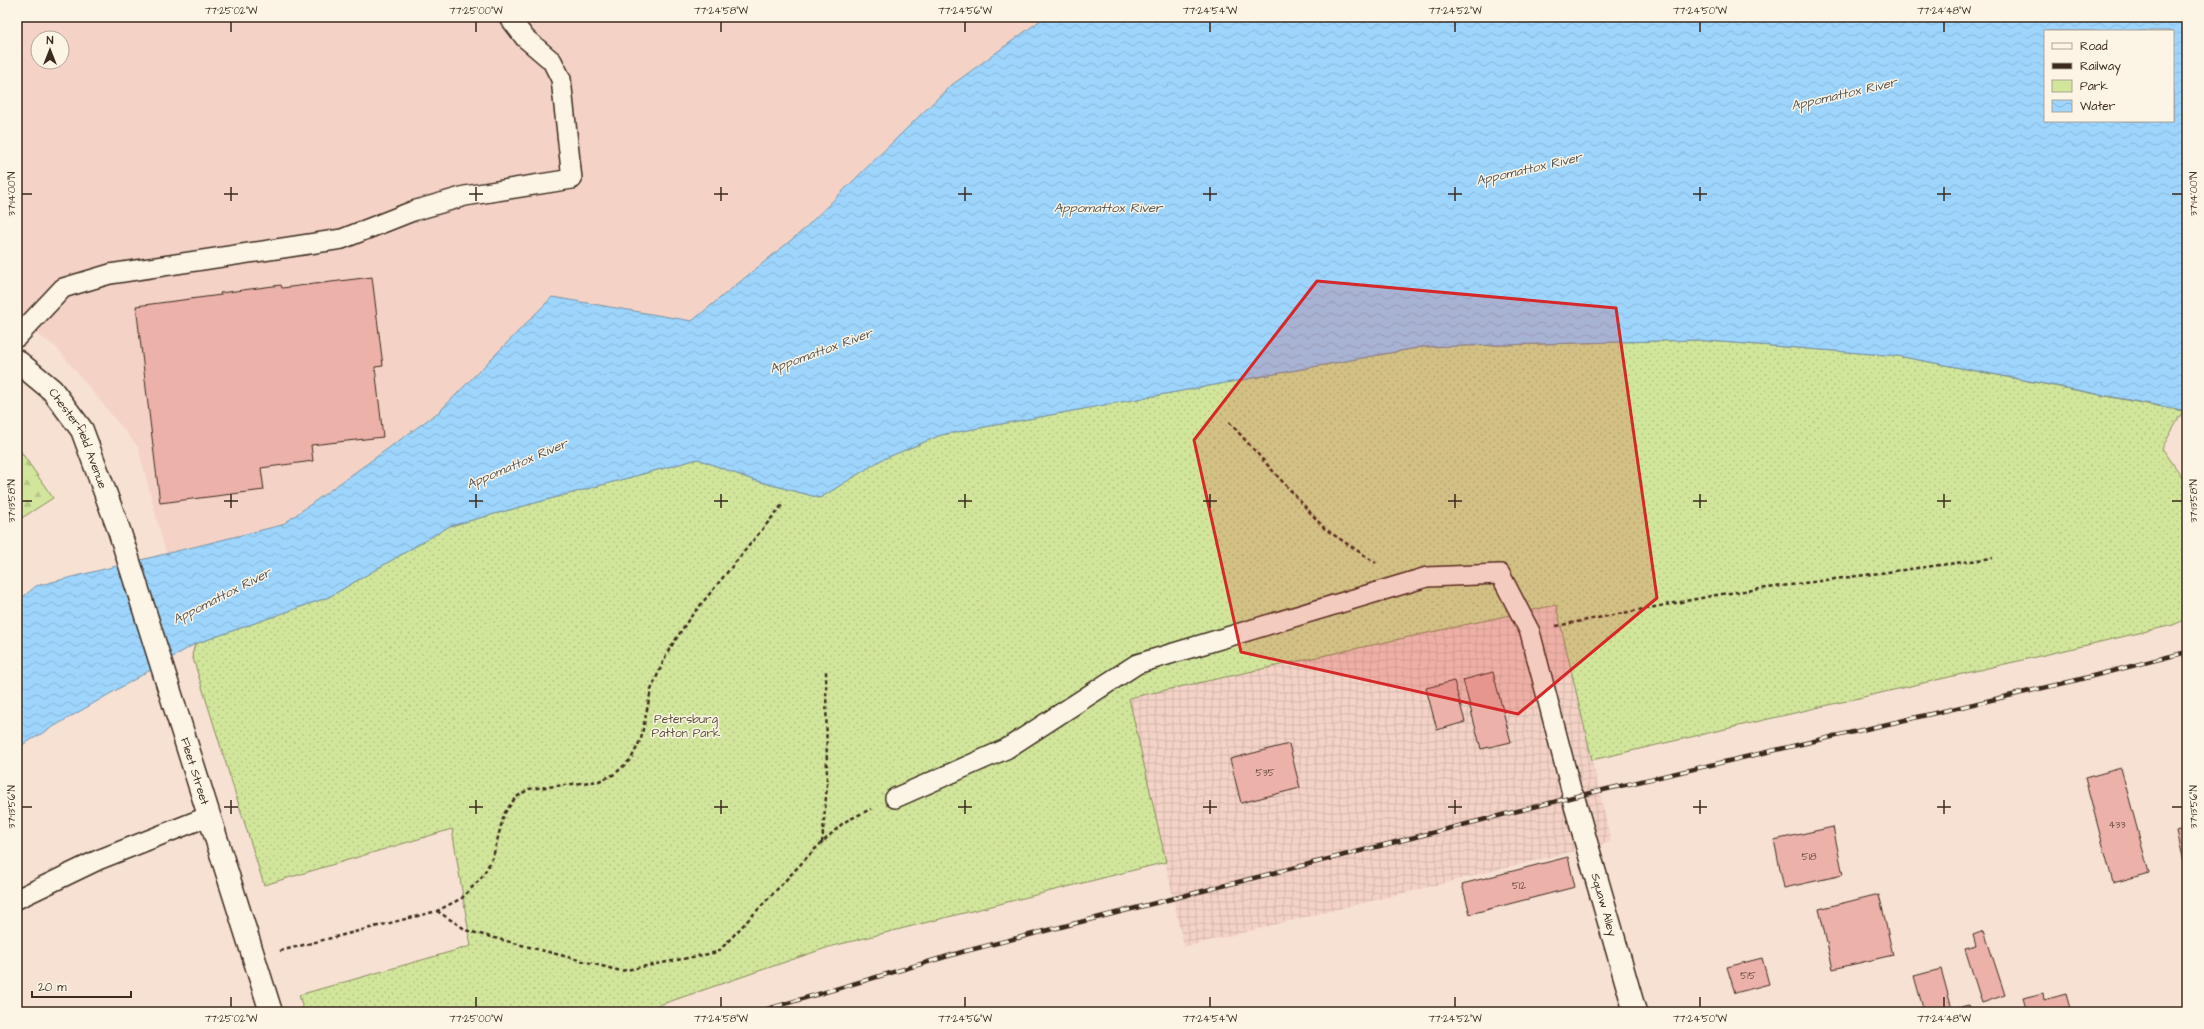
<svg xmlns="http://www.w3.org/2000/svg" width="2204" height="1029" font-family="'Architects Daughter',sans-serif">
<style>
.built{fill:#f4d3c6;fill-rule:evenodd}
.industrial{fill:url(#industrial-grid)}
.green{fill:url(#green-dots);stroke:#86885c}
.forest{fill:url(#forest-firs);stroke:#86885c}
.water{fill:url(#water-waves);stroke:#7691a4;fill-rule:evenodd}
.building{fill:#ecb2a9;stroke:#3b2a1e}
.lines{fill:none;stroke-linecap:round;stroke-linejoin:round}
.service-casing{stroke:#3b2a1e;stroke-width:22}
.minor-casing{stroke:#3b2a1e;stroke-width:25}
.secondary-casing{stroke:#3b2a1e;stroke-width:25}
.path{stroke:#3b2a1e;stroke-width:2.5;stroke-dasharray:4 3;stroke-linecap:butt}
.service{stroke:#fcf5e5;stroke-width:19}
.minor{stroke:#fcf5e5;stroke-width:22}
.secondary{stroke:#fcf5e5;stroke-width:22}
.rail-casing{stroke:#3b2a1e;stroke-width:4.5}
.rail{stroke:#fcf5e5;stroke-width:3;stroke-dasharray:9;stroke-linecap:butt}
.marked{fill:#d62828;fill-opacity:0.2;stroke:#d62828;stroke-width:3;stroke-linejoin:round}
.ticks{fill:none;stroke:#3b2a1e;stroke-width:1.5}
.labels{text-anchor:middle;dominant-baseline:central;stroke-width:3;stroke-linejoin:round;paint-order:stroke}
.number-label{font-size:10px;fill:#674c41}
.street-label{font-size:12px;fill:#3b2a1e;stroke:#fcf5e5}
.park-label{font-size:12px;fill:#595037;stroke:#fcf5e5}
.water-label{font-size:13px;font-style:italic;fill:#545556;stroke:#fcf5e5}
.neatline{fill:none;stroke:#3b2a1e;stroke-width:1.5}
.ticks-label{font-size:10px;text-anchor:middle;fill:#3b2a1e}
</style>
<defs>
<pattern id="industrial-grid" width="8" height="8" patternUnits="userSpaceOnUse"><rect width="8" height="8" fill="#f4d3c6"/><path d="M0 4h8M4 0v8" fill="none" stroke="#d2b5aa"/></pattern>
<pattern id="green-dots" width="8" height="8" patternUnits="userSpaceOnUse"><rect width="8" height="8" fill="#d1e69b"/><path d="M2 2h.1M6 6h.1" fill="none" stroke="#b4c585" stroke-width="1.8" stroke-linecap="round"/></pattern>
<pattern id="forest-firs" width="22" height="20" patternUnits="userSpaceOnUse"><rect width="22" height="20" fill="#d1e69b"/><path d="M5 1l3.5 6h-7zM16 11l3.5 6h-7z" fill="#b4c585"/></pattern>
<pattern id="water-waves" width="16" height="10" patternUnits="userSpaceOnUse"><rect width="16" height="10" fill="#9dd5fd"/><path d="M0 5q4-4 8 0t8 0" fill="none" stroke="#88b7d8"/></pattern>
</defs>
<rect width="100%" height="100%" fill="#f7e1d3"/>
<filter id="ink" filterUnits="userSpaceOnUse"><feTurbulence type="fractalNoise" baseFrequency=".025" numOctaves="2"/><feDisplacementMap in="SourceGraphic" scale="8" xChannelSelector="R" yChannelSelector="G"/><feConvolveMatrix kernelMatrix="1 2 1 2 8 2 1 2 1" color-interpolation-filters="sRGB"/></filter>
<g filter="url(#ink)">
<path class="built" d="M17,17H1045L949,87L801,232L692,321L552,297L440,411L282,525L166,554L138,447L56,347L17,320ZM38,38H62V62H38Z"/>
<path class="industrial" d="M1556,605L1611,842L1184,947L1129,698Z"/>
<path class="green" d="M1696,340L1898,356L2183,411L2162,448L2187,484V619L2173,625L1592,760L1556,605L1129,698L1166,862L829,947L639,1012H304L299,995L471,946L452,829L264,885L192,655L195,644L329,597L450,526L698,459L750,479L820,498L881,460L941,435L1422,347Z"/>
<path class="forest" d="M17,446L53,498L17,521Z"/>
<path class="water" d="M1045,17H2187V411L1898,356L1696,340L1422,347L941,435L881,460L820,498L750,479L698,459L450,526L329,597L195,644L17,748V602L36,586L282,525L440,411L552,297L692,321L801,232L949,87ZM2045,31H2173V121H2045Z"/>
<g class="building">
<path d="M372,277L383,366L375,367L383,437L311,445L313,461L261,468L264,490L160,503L136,306L221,295L220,293L281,285L282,288Z"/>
<path d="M1493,672L1511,742L1481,749L1463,680Z"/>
<path d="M1454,681L1465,722L1437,730L1426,688Z"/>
<path d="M1289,744L1300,788L1241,803L1230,759Z"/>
<path d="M2121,768L2149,873L2113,883L2085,778Z"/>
<path d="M1833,827L1843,875L1784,888L1774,840Z"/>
<path d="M2187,828V875L2177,831Z"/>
<path d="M1568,857L1575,887L1470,914L1462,884Z"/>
<path d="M1879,894L1893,955L1833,969L1819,909Z"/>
<path d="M1984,931L2005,995L1982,1003L1965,949L1976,946L1973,935Z"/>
<path d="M1762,958L1769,984L1735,993L1727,967Z"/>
<path d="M1941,969L1952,1009L1969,1005L1972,1012H1924L1914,976Z"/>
<path d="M2043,993L2044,1000L2066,994L2071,1012H2027L2023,998Z"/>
</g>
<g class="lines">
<g class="service-casing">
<g id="service">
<path d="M17,337L63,288L110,274L342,239L413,211L465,196L572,179L561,79L552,61L525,38L509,17"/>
<path d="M895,798L1006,749L1137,664L1427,577L1500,574L1530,632L1573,797"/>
<path d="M17,899L98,860L209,816"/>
</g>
</g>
<g class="minor-casing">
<g id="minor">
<path id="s1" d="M1573,797L1635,1012"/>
</g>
</g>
<g class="secondary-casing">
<g id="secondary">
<path id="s2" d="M17,361L52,390L82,430L119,530L271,1012"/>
</g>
</g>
<g class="path">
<path d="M1229,422L1325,529L1376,563"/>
<path d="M1556,626L1722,594L1993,558"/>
<path d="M822,843L827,785L826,670"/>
<path d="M437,911L468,931L621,971L718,952L814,850L844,822L871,809"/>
<path d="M280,951L437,911L462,898L482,877L493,857L504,814L515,798L529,789L599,781L615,774L631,759L641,739L651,690L667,653L689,619L783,504"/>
</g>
<use href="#service" class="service"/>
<use href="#minor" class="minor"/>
<use href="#secondary" class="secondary"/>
<g class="rail-casing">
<path id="rail" d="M757,1012L962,952L1573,797L2073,681L2187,652"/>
</g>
<use href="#rail" class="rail"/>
</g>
</g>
<path class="marked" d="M1317,281L1616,308L1657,598L1518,714L1241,652L1194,440Z"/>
<path class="ticks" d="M231,22V32M476,22V32M721,22V32M965,22V32M1210,22V32M1455,22V32M1700,22V32M1944,22V32M231,187V201M476,187V201M721,187V201M965,187V201M1210,187V201M1455,187V201M1700,187V201M1944,187V201M22,194H32M224,194H238M469,194H483M714,194H728M958,194H972M1203,194H1217M1448,194H1462M1693,194H1707M1937,194H1951M2172,194H2182M231,494V508M476,494V508M721,494V508M965,494V508M1210,494V508M1455,494V508M1700,494V508M1944,494V508M22,501H32M224,501H238M469,501H483M714,501H728M958,501H972M1203,501H1217M1448,501H1462M1693,501H1707M1937,501H1951M2172,501H2182M231,800V814M476,800V814M721,800V814M965,800V814M1210,800V814M1455,800V814M1700,800V814M1944,800V814M22,807H32M224,807H238M469,807H483M714,807H728M958,807H972M1203,807H1217M1448,807H1462M1693,807H1707M1937,807H1951M2172,807H2182M231,997V1007M476,997V1007M721,997V1007M965,997V1007M1210,997V1007M1455,997V1007M1700,997V1007M1944,997V1007"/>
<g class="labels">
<g class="number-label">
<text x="1265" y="773">535</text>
<text x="2117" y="825">433</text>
<text x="1809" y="857">518</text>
<text x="1519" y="886">512</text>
<text x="1748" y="976">515</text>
</g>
<g class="street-label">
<text stroke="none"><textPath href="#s2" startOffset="101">Chesterfield Avenue</textPath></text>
<text stroke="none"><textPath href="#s2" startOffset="455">Fleet Street</textPath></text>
<text stroke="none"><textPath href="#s1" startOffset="112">Squaw Alley</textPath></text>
</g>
<g class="park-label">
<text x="686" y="719">Petersburg<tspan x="686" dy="14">Patton Park</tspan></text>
</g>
<g class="water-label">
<text transform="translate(1844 94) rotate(-13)">Appomattox River</text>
<text transform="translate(1529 169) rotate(-13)">Appomattox River</text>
<text x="1108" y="208">Appomattox River</text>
<text transform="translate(821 351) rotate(-20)">Appomattox River</text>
<text transform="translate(517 464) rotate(-23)">Appomattox River</text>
<text transform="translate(222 596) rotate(-27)">Appomattox River</text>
</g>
</g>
<rect width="2204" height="1029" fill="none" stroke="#fcf5e5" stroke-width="44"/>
<rect x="2044" y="30" width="130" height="92" fill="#fcf5e5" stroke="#afa495"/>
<rect x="2052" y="43" width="20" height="6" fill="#fcf5e5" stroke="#afa495"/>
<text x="2080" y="50" font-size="12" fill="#3b2a1e">Road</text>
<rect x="2052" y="63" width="20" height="6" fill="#3b2a1e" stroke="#afa495"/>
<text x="2080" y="70" font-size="12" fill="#3b2a1e">Railway</text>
<rect x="2052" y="80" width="20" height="12" fill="#d1e69b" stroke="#afa495"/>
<text x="2080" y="90" font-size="12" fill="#3b2a1e">Park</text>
<rect x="2052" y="100" width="20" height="12" fill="url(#water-waves)" stroke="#afa495"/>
<text x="2080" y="110" font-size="12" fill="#3b2a1e">Water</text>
<g transform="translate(50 50)"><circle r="19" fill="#fcf5e5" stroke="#afa495"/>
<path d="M0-3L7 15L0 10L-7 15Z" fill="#3b2a1e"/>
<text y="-6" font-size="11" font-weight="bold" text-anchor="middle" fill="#3b2a1e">N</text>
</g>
<path d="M32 991v6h99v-6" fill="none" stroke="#3b2a1e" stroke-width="2"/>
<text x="38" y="991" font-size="12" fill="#3b2a1e" stroke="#fcf5e5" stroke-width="3" paint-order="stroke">20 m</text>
<rect x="22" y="22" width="2160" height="985" class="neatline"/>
<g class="ticks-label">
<text x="231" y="14">77°25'02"W</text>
<text x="476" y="14">77°25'00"W</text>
<text x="721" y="14">77°24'58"W</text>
<text x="965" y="14">77°24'56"W</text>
<text x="1210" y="14">77°24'54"W</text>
<text x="1455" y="14">77°24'52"W</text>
<text x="1700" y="14">77°24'50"W</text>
<text x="1944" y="14">77°24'48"W</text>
<text transform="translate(11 194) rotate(-90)" y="4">37°14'00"N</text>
<text transform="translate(2193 194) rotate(-90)" y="4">37°14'00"N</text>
<text transform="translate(11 501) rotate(-90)" y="4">37°13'58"N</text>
<text transform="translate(2193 501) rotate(-90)" y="4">37°13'58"N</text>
<text transform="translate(11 807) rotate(-90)" y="4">37°13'56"N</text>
<text transform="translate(2193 807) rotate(-90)" y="4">37°13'56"N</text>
<text x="231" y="1022">77°25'02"W</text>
<text x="476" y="1022">77°25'00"W</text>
<text x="721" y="1022">77°24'58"W</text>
<text x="965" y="1022">77°24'56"W</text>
<text x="1210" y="1022">77°24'54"W</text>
<text x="1455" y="1022">77°24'52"W</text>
<text x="1700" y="1022">77°24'50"W</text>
<text x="1944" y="1022">77°24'48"W</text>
</g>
</svg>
